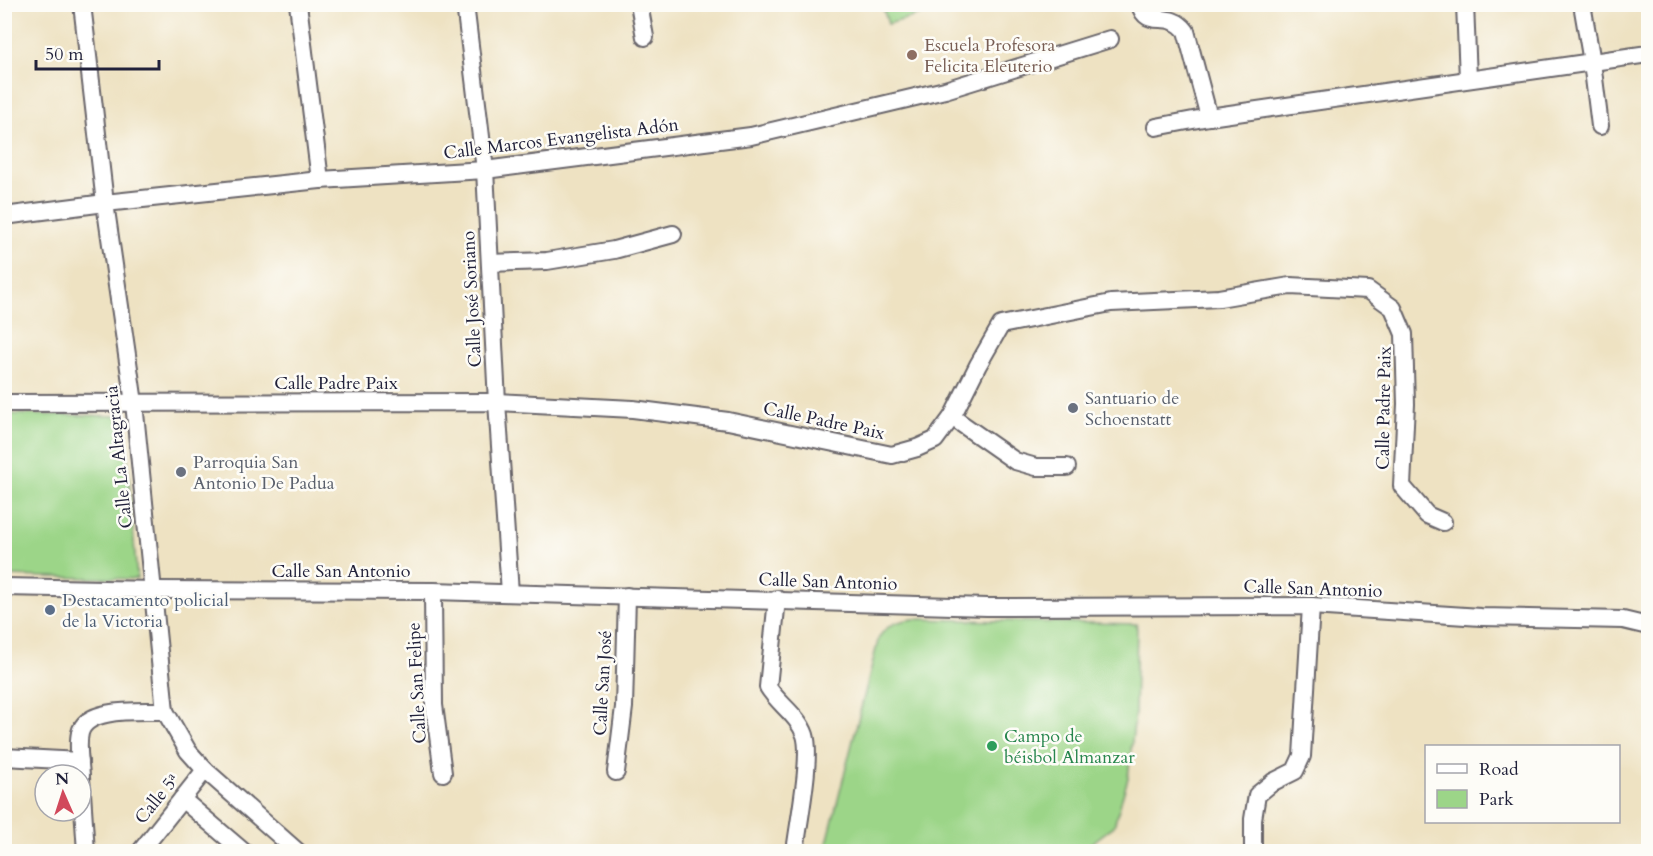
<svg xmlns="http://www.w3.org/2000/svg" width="1653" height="856" font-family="Cardo,serif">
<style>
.green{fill:#9cd588;stroke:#5f7c62;stroke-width:1.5}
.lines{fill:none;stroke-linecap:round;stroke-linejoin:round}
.minor-casing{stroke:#69656a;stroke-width:20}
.minor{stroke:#fff;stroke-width:16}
.education-dot{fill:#8d6e63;stroke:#fdfcf7;stroke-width:2}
.worship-dot{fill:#6b7280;stroke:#fdfcf7;stroke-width:2}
.service-dot{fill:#5c6f8a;stroke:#fdfcf7;stroke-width:2}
.leisure-dot{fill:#2e9e5b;stroke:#fdfcf7;stroke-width:2}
.labels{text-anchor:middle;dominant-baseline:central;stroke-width:5;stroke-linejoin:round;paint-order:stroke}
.education-label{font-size:18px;fill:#785e54;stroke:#fdfcf7;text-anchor:start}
.street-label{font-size:18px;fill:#22223b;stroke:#fdfcf7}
.worship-label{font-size:18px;fill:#5b616d;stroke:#fdfcf7;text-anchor:start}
.service-label{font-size:18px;fill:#4e5e75;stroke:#fdfcf7;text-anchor:start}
.leisure-label{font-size:18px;fill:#27864d;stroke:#fdfcf7;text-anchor:start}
</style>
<rect width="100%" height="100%" fill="#fdfcf7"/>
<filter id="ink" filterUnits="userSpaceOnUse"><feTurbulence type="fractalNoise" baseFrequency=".0167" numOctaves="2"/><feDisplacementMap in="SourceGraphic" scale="12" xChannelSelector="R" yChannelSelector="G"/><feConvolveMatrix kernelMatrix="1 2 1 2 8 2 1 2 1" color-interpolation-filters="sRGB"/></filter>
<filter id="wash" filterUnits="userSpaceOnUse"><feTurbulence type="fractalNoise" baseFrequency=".008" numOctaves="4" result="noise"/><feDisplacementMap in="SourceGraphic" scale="24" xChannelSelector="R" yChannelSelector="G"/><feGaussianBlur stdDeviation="1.35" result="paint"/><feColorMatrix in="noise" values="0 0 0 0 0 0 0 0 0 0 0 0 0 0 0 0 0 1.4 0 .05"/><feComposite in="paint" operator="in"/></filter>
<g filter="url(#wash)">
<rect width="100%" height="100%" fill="#eee2c2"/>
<g class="green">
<path d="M882,5H931L933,11L888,24Z"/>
<path d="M5,414L124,416L137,579L5,576Z"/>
<path d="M913,619L1137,624L1135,714L1128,778L1114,826L1081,851H825L879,637C888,624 898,621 913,619Z"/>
</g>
</g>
<g filter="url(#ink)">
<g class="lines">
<g class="minor-casing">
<g id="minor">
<path d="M82,4L105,203L134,403L165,711L188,751L205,770L298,852"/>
<path d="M298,4L320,180"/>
<path d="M465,4L485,170L497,402L510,593"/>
<path d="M639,4L645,37"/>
<path d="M1140,4C1146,31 1169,8 1186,31L1209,117"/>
<path d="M1465,4L1468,79"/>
<path d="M1582,4L1592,62L1600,126"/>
<path d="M1156,127L1209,117L1648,54"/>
<path d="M4,216L105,203L320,180L485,170L751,136L945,90L1110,39"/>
<path d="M490,263L547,261L614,250L673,234"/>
<path d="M4,403L497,402L633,409L728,421L892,455L917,448L935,440L952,417L978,365L1001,325L1111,303L1219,298L1290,286L1368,290L1393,308L1404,334L1406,404L1402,486L1427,515L1443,522"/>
<path d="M952,417L1015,461L1036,467H1067"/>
<path d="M4,587L153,590L433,591L987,607L1311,606L1481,617L1623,620L1648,626"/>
<path d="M433,591L434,705L443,773"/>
<path d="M777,599L768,687C778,704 798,715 805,735C812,757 798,825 795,852"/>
<path d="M4,757L80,761"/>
<path d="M616,772L624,707L627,596"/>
<path d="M81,775C80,762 77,745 80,733C86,706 143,712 165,711"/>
<path d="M81,778L86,852"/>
<path d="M182,799L244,852"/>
<path d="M140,852L205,770"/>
<path d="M1253,852V819L1257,795L1273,782L1295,771L1302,756L1311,606"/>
</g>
</g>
<use href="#minor" class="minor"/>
</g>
</g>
<circle class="education-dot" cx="912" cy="55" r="6"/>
<g class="worship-dot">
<circle cx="1073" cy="408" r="6"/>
<circle cx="181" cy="472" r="6"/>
</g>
<circle class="service-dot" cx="50" cy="610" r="6"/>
<circle class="leisure-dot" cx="992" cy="746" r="6"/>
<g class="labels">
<g class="education-label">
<text x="924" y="45">Escuela Profesora<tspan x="924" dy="21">Felicita Eleuterio</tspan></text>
</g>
<g class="street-label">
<text transform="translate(561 139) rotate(-7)">Calle Marcos Evangelista Adón</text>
<text transform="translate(472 299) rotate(-93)">Calle José Soriano</text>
<text x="336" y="383">Calle Padre Paix</text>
<text transform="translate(1384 408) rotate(-89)">Calle Padre Paix</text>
<text transform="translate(824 421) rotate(12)">Calle Padre Paix</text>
<text transform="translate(119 457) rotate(-96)">Calle La Altagracia</text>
<text x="341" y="571">Calle San Antonio</text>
<text transform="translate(828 582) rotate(2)">Calle San Antonio</text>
<text transform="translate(1313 589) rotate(2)">Calle San Antonio</text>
<text transform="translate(417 683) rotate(-93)">Calle San Felipe</text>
<text transform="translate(603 683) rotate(-87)">Calle San José</text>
<text transform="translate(157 799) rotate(-51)">Calle 5ª</text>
</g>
<g class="worship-label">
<text x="1085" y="398">Santuario de<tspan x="1085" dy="21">Schoenstatt</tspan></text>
<text x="193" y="462">Parroquia San<tspan x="193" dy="21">Antonio De Padua</tspan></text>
</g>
<g class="service-label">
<text x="62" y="600">Destacamento policial<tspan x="62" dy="21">de la Victoria</tspan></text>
</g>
<g class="leisure-label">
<text x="1004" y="736">Campo de<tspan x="1004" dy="21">béisbol Almanzar</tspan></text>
</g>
</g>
<rect width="1653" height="856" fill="none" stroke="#fdfcf7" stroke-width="24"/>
<rect x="1425" y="745" width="195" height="78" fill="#fdfcf7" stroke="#a5a5ac" stroke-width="1.5"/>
<rect x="1437" y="764" width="30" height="9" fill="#ffffff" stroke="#a5a5ac" stroke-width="1.5"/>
<text x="1479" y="775" font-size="18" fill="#22223b">Road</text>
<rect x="1437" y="790" width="30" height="18" fill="#9cd588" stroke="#a5a5ac" stroke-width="1.5"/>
<text x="1479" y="805" font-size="18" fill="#22223b">Park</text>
<g transform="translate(63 793) rotate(357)"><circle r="28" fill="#fdfcf7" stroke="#a5a5ac" stroke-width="1.5"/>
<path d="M0-4.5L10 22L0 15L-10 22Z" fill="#d1495b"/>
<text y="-9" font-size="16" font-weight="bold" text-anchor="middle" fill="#22223b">N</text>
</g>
<path d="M36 60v9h123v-9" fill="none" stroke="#22223b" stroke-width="3"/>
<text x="45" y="60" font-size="18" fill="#22223b" stroke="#fdfcf7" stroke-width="4.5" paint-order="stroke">50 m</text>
</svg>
